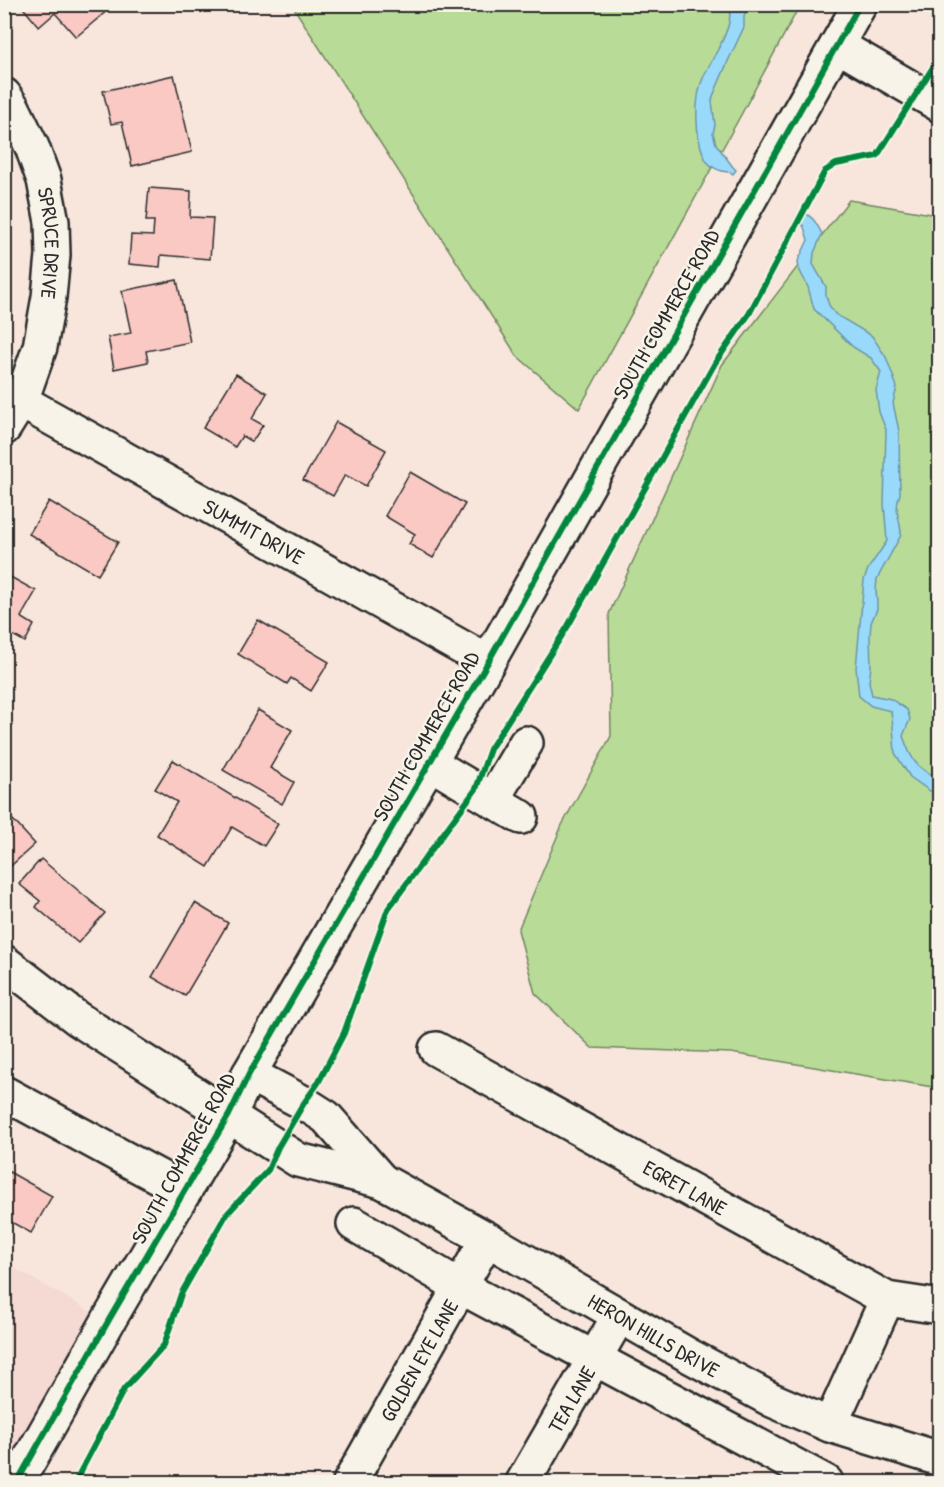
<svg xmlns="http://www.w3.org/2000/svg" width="944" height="1487" font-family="'Patrick Hand',sans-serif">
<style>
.built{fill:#f5d9d3}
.green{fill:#b8dc97;stroke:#728461;stroke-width:1.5}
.water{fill:#99dafb;stroke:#6d94a8;stroke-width:1.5}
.building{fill:#fac9c4;stroke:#2b2b2b;stroke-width:1.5}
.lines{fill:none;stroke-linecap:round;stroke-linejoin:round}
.minor-casing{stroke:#2b2b2b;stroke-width:38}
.minor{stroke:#f7f3e8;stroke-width:33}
.cycleway-casing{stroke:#f7f3e8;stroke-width:10}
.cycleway{stroke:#00873e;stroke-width:6}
.labels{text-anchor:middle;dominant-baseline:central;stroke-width:5;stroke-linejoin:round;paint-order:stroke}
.street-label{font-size:21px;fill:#2b2b2b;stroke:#f7f3e8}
</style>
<rect width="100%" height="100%" fill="#f8e6dd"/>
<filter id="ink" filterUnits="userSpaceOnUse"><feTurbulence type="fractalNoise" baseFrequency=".0167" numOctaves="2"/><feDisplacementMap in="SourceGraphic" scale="12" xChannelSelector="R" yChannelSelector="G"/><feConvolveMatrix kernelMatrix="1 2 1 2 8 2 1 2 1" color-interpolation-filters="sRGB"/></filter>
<g filter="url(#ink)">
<path class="built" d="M4,1262L123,1330L34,1482H5Z"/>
<g class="green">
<path d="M292,5H800L742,113L579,409L517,356Z"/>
<path d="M849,200L937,215L940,217L939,1088L731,1053L592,1048L535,993L518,930L562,825L611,736L609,614L722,365Z"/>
</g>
<g class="water">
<path d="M730,5H748L744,16V27L729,59L713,96L712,101L715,125L713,133L716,144L733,167L736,170L733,174L730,172C720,172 708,167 704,156C695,135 694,99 703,78C711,60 724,43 729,23C730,17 730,10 730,5Z"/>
<path d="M804,213C814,217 818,226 822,234L814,253L813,264L826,287V296L829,305L835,314L872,336L886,357L897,387L893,403L899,431L900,494C893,513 901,518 901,535L877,579L876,590L877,602V609L871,623L870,636L871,667L869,682L872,695L891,699L907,710L910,719L903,736C911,759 916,769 939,778V793L930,791L910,777L895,753L893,727L891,711L871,706L859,696L856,668L864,580L868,569L887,541L884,504L886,430L879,412L876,390L881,372L871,358L853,347L814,309L808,287L799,269L798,261L808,240L804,227L799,219Z"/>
</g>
<g class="building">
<path d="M20,4H115L76,37L55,13L39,27Z"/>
<path d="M174,75L192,152L132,166L122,122L111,124L103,91Z"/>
<path d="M149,188L191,191L190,217L213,218L210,259L161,255L160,267L129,264L131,235L153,236L154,221H146Z"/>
<path d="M177,280L190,342L146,351L148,362L114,369L108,337L131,333L122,291Z"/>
<path d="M236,374L267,393L252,419L263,425L252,442L242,436L235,447L203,428Z"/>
<path d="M336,422L386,450L366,486L345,475L333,496L303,480Z"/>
<path d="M410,472L465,504L433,558L409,544L415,534L385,516Z"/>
<path d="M49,501L118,542L98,575L29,534Z"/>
<path d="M5,574L36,591L21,617L34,625L25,642L11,634L4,645Z"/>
<path d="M258,620L329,662L311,691L291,678L287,684L238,654Z"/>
<path d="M258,710L292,730L270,768L294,782L282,804L223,770Z"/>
<path d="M173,760L278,824L264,846L232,827L208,867L157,835L177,802L155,789Z"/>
<path d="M13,820L35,844L4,872V823L7,826Z"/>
<path d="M41,859L105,913L78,943L36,907L40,901L19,884Z"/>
<path d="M195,903L228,923L185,996L152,977Z"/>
<path d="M4,1169L52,1196L31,1233L4,1218Z"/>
</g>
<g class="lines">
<g class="minor-casing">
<g id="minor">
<path d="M837,45L940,105"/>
<path id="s1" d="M4,95L13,108L32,147L44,180L52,222L53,255L49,297L40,347L21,401L4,428"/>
<path id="s2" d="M21,401L488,662"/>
<path d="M430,763L521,817"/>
<path d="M492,800L526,743"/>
<path id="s3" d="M4,962L78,1019L298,1160L382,1181L487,1239L688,1355L772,1400L830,1425L940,1459"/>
<path id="s4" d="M436,1049L887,1299L940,1307"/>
<path d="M249,1074L304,1103L326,1117L382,1181"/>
<path d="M4,1093L185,1191"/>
<path d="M354,1224L461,1287L826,1482"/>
<path d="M830,1425L887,1299"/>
<path d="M17,1482L110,1318L229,1115L249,1074L488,662L860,4"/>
<path id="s5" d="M350,1482L487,1239"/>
<path id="s6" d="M523,1482L619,1316"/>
</g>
</g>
<use href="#minor" class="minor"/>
<g class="cycleway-casing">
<g id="cycleway">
<path d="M17,1482L110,1318L229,1115L249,1074L488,662L860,4"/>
<path d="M75,1482L124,1389L164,1345L181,1294L226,1215L268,1170L278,1147L304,1103L318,1083L344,1033L388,909L476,789L490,749L568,626L715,363L749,314L825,171L836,164L877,156L940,56"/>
</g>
</g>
<use href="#cycleway" class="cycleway"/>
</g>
</g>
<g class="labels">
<g class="street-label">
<text stroke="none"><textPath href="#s1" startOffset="158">SPRUCE DRIVE</textPath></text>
<text transform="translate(666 314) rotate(-60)">SOUTH COMMERCE ROAD</text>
<text stroke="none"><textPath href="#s2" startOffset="267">SUMMIT DRIVE</textPath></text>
<text transform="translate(426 736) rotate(-60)">SOUTH COMMERCE ROAD</text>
<text transform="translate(183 1158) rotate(-61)">SOUTH COMMERCE ROAD</text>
<text stroke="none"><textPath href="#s4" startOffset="285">EGRET LANE</textPath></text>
<text stroke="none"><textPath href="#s3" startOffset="754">HERON HILLS DRIVE</textPath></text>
<text stroke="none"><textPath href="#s5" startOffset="140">GOLDEN EYE LANE</textPath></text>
<text stroke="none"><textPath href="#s6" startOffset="96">TEA LANE</textPath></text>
</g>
</g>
<rect width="944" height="1487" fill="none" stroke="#f7f3e8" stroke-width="24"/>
<rect x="12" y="12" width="920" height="1463" fill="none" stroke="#2b2b2b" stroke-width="2" filter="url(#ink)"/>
</svg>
